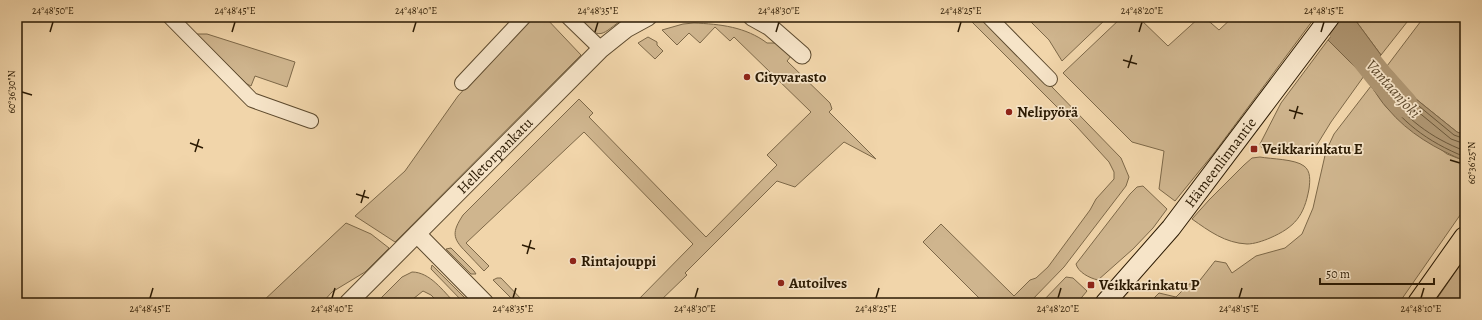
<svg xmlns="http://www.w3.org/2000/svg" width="1482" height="320" font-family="Alegreya,serif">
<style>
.green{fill:#cfb58e;stroke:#7d6848}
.water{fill:#ae9571;stroke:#7a6445}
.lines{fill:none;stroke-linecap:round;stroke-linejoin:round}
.shore{stroke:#6c583a;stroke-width:1}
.river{stroke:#ae9571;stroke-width:27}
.minor-casing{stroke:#5c492d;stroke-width:16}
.tertiary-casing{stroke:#5c492d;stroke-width:19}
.secondary-casing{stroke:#2b1a03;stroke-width:21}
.motorway-casing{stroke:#2b1a03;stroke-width:24}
.minor{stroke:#f6e4c8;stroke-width:14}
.tertiary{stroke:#f6e4c8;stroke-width:17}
.secondary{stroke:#f6e4c8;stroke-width:19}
.motorway{stroke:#f1d5aa;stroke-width:22}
.ticks{fill:none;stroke:#2b1a03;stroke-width:1.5}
.poi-dot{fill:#8f2418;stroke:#f6e4c8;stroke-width:1.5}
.labels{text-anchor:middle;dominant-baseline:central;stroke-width:3.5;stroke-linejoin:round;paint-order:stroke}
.poi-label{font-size:15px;font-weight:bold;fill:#2b1a03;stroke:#f6e4c8;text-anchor:start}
.street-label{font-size:15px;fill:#2b1a03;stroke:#f6e4c8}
.water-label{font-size:16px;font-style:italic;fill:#5f4b2f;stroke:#f6e4c8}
.neatline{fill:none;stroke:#2b1a03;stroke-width:1.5}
.ticks-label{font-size:10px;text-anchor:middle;fill:#2b1a03}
</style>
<rect width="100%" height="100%" fill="#f1d5aa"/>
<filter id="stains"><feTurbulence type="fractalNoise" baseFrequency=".005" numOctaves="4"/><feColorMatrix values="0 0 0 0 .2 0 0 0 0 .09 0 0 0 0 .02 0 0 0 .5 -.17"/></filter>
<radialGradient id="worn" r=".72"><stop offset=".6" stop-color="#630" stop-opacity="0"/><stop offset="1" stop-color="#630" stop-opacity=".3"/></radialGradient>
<g class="green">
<path d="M530,17H545L581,55L395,242L355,216L405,171L458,96Z"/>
<path d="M576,17H626C599,35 603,43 576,17Z"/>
<path d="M967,17H984L1121,158L1129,177L1126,186L1064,267L1029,303H977L980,299L923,242L941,224L1014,296L1030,280L1036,278L1048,267L1090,210L1096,199L1114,179V172L1109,162L1077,127Z"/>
<path d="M1026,17H1108L1062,61L1049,40Z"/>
<path d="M1122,17H1138L1168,46L1200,17H1204L1219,30L1233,17H1310L1313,20L1214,153L1175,201L1159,189L1164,151L1132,142L1063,73Z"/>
<path d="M1353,17H1411L1381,55Z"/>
<path d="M1424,17H1465V135L1457,132L1416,99L1387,66Z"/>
<path d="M694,23C720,24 746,27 767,43H777L791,56L787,61L830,103L832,109L829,112L876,159L844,142L795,187L777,181L685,273L687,275L658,303H635L693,244L584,132L466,243L489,266L484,271C478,265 472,258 466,252C452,238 452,232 463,215L579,99L593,113L589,117L706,237L777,165L767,155L811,112L734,37L730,41L715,27L700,43L689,33L677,45L662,30L683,24Z"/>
<path d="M197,34H207L295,62L287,87L255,76L251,86L247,84Z"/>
<path d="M648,37L657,42V45L663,51L655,59L638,43Z"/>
<path d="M1328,40L1364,76L1331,122L1315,148L1306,154L1297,155L1268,151L1262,148L1260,144L1281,103Z"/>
<path d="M1371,86L1387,108L1447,154L1465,161V208L1399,303H1149L1159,293L1176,297L1189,284H1197L1215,261L1226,263L1232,273L1256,256L1285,248L1302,234L1313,208L1326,151L1334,134Z"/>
<path d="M1260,157C1271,159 1295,159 1304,166C1311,171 1310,181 1309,189C1304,216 1295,227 1270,238C1263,241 1254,244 1247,244C1225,243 1209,231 1192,219L1209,200L1244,165L1252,158Z"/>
<path d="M1143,186L1167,209L1153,228L1133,249L1098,280C1089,278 1078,272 1076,264L1130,194L1137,187Z"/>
<path d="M346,223L371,234L389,248L365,272L332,292L322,303H261Z"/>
<path d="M451,248L474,271L476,274H471L446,249Z"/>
<path d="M1465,258V303H1434Z"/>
<path d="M432,265L470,303H464L431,269Z"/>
<path d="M412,272C430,272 443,291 455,303H439L431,295L423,291L408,303H376L402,277Z"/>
<path d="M1066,277L1073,278L1087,291L1077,303H1041Z"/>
<path d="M497,278H501L525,303H516L493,280Z"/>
</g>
<g class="water">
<path d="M1346,17H1353L1381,55L1364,76L1328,40Z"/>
<path d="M1387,66L1416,99L1457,132L1465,135V161C1436,149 1408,133 1388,109C1381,102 1377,94 1371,86Z"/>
</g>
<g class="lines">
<g class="shore">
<path d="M1348,21L1351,22L1375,54L1364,69H1362L1334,40Z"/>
<path d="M1349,29L1369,54L1364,61H1362L1341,40Z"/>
<path d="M1465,139L1454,135L1414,102L1388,73L1386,74L1377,85V87C1401,122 1426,141 1465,157"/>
<path d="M1465,144L1451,139L1411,106L1389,81H1386L1383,87C1404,118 1431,138 1465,151"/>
</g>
<path class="river" d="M1332,17L1379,76L1404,104"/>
<g class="minor-casing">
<g id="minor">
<path d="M170,17L252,100L311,121"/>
<path d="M568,17L601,49"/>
<path d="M989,17L1050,79"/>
<path d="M462,83L524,17"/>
</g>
</g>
<g class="tertiary-casing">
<g id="tertiary">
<path d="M752,17L770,27L802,55"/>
<path d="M417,234L485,303"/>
<path id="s1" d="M348,303L601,49L626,29L648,17"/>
</g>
</g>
<g class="secondary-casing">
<g id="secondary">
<path id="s2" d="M1105,303L1171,228L1330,17"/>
</g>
</g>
<g class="motorway-casing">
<path id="motorway" d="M1419,303L1465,238"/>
</g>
<use href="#minor" class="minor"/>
<use href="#tertiary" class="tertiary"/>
<use href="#secondary" class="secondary"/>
<use href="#motorway" class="motorway"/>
</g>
<path class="ticks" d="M50,32L53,22M232,32L235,22M413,32L416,22M595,32L598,22M776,32L779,22M958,32L961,22M1139,32L1142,22M1321,32L1324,22M1123,60L1137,64M1128,68L1132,55M22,92L32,95M1289,110L1303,114M1294,119L1298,106M190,143L203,148M195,152L199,139M1450,160L1460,163M356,194L369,198M361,203L365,190M522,245L535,249M527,254L531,240M150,298L153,288M332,298L335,288M513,298L516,288M695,298L698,288M876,298L879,288M1058,298L1061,288M1239,298L1242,288M1421,298L1424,288"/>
<g class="poi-dot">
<circle cx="747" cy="77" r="4"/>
<circle cx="1009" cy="112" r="4"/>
<rect x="1250" y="145" width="8" height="8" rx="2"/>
<circle cx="573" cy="261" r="4"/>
<circle cx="781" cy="283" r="4"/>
<rect x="1087" y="281" width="8" height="8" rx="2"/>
</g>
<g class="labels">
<g class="poi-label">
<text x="755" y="77">Cityvarasto</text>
<text x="1017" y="112">Nelipyörä</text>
<text x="1262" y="149">Veikkarinkatu E</text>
<text x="581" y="261">Rintajouppi</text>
<text x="789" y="283">Autoilves</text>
<text x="1099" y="285">Veikkarinkatu P</text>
</g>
<g class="street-label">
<text stroke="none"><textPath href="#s1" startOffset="208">Helletorpankatu</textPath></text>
<text stroke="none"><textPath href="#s2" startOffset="182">Hämeenlinnantie</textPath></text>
</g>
<g class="water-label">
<text transform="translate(1393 89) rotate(48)">Vantaanjoki</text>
</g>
</g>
<rect width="1482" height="320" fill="none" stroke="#f1d5aa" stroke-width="44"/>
<path d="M1320 278v6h114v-6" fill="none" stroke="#2b1a03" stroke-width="2"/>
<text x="1326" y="278" font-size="12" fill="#2b1a03" stroke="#f6e4c8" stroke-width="3" paint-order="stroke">50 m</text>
<rect x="22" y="22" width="1438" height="276" class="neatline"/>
<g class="ticks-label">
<text x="53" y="14">24°48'50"E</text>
<text x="235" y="14">24°48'45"E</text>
<text x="416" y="14">24°48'40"E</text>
<text x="598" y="14">24°48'35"E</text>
<text x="779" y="14">24°48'30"E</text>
<text x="961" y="14">24°48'25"E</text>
<text x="1142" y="14">24°48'20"E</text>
<text x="1324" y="14">24°48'15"E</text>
<text transform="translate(11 92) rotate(-90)" y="4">60°36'30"N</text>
<text transform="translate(1471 163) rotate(-90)" y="4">60°36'25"N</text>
<text x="150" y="312">24°48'45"E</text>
<text x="332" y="312">24°48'40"E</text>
<text x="513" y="312">24°48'35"E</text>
<text x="695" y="312">24°48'30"E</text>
<text x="876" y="312">24°48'25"E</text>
<text x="1058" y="312">24°48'20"E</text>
<text x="1239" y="312">24°48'15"E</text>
<text x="1421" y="312">24°48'10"E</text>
</g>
<rect width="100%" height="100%" filter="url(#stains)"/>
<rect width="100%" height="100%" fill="url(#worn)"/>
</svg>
